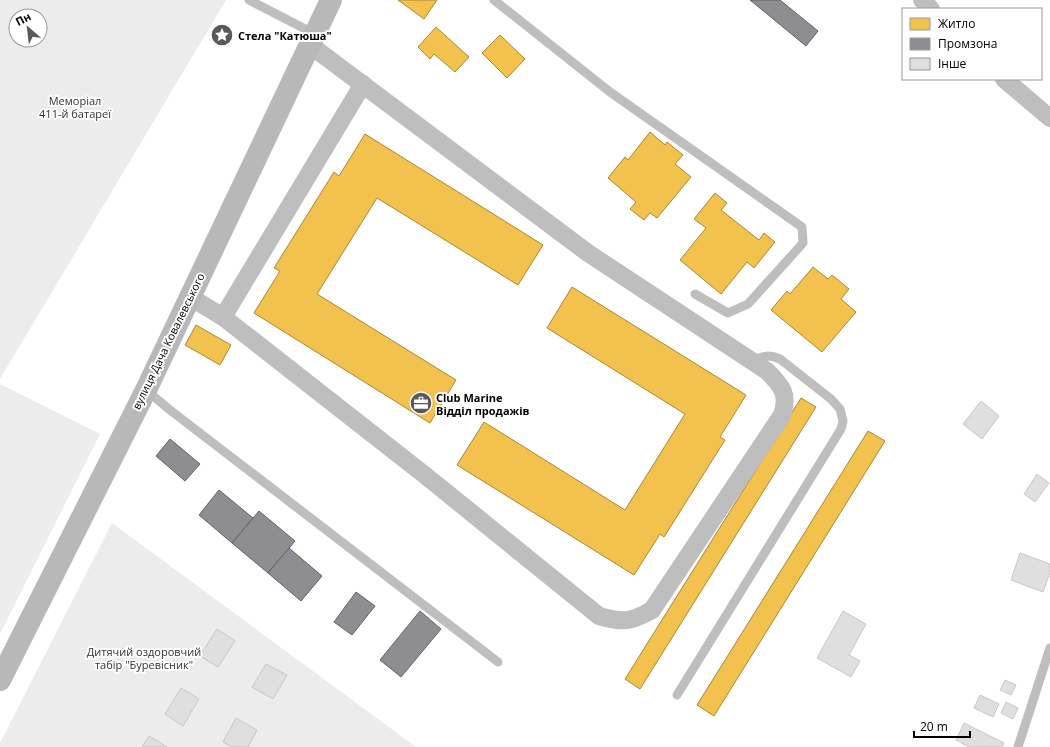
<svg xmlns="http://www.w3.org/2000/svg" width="1050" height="747" font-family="'Open Sans',sans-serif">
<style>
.green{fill:#ececec;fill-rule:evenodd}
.homes{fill:#f2c14e;stroke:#a98737}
.industry{fill:#8d8d92;stroke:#636366}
.building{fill:#dfdfdf;stroke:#c7c7c7}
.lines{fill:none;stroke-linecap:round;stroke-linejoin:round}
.lane{stroke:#bebebe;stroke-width:9}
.street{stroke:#bebebe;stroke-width:18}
.secondary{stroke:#b8b8b8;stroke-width:22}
.labels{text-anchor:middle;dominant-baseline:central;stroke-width:4;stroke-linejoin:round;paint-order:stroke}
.poi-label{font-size:11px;font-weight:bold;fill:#000;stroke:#fff;text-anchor:start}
.park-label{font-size:11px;fill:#333;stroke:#fff}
.street-label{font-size:11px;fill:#000;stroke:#fff}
</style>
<rect width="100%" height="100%" fill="#fff"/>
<g class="green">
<path d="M0,0H226L0,379ZM16,16H40V40H16Z"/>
<path d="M0,384L100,434L0,634Z"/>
<path d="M112,523L416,747H0V743Z"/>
</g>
<g class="homes">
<path d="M398,0H437L424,19Z"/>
<path d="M436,27L469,57L455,72L434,54L430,59L418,47Z"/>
<path d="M500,35L525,59L507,78L482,53Z"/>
<path d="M650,132L665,145L667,142L683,155L675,164L691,177L657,218L650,213L644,220L630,209L636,202L608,178L625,157L628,160Z"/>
<path d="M365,134L543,245L518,285L377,198L317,294L456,380L430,423L254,313L280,271L274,268L334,172L339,176Z"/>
<path d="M715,193L727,203L721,210L759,240L764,233L775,242L754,268L747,262L721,294L680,260L706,228L694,219Z"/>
<path d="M813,267L828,279L832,275L849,289L841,299L856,312L822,352L771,310L787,291L790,294Z"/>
<path d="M572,287L746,395L720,437L725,440L664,537L660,534L634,575L457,465L484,422L625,510L685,414L547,328Z"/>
<path d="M196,325L231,345L220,365L185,345Z"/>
<path d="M801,398L816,407L640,689L625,679Z"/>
<path d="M868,431L885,441L714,716L697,705Z"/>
</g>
<g class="industry">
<path d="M750,0H780L818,31L806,46Z"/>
<path d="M170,439L200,464L185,481L156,456Z"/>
<path d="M219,490L253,518L232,543L199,515Z"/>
<path d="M259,511L295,541L268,573L232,543Z"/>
<path d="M289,548L322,576L301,601L268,573Z"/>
<path d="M356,592L375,606L352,635L334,622Z"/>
<path d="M420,611L441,629L401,677L380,660Z"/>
</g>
<g class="building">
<path d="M981,401L999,416L982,439L963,424Z"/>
<path d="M1037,474L1049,483L1035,502L1024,494Z"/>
<path d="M1020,553L1050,564V573L1043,592L1011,580Z"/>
<path d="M843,611L866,624L849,655L860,661L851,677L817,658Z"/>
<path d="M217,629L235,641L218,667L200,656Z"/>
<path d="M266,664L287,675L273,699L252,687Z"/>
<path d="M1005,680L1016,685L1011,695L1000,690Z"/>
<path d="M181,688L199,699L183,726L165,714Z"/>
<path d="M980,695L999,704L993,717L974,708Z"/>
<path d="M1006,702L1018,708L1013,719L1001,713Z"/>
<path d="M236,718L257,730L248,747H232L223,742Z"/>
<path d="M964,723L1004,743L1002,747H969L956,740Z"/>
<path d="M149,736L167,747H142Z"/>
</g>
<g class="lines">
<g class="lane">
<path d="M249,0L315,34"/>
<path d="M494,0L610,92L802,227L803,243L748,304L728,313L695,294"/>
<path d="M146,390L170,410L498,662"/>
<path d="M677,695L841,429L843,421L840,409L831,399L780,359C768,354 764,356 751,361"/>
<path d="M1018,747L1050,648"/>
</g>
<g class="street">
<path d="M922,0L931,9"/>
<path d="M1004,79L1050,118"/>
<path d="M190,297L223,317L426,476L599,616C623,623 631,622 652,610L782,415C789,394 782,386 767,371L588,253L310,45"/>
<path d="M223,317L363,84"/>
</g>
<path class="secondary" d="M0,680L146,390L331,0"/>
</g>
<defs>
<g id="sight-disc" transform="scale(1.15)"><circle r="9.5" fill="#595959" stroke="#fff"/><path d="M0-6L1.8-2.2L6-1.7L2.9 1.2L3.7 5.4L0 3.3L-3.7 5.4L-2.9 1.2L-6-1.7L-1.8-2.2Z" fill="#fff"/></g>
<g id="office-disc" transform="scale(1.15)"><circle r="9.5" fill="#595959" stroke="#fff"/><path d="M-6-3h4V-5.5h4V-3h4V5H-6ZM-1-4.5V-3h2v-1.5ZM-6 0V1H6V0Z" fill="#fff"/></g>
</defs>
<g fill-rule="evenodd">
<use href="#sight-disc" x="222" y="35"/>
<use href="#office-disc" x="421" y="403"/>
</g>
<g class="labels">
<g class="poi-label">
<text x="238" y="35">Стела "Катюша"</text>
<text x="436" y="397">Club Marine<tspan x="436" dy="13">Відділ продажів</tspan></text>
</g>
<g class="park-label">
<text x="75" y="100">Меморіал<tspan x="75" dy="13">411-й батареї</tspan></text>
<text x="144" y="651">Дитячий оздоровчий<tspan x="144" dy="13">табір "Буревісник"</tspan></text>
</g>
<g class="street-label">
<text transform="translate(168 341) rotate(-64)">вулиця Дача Ковалевського</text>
</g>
</g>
<rect x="902" y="8" width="140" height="72" fill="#ffffff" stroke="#999999"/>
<rect x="910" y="18" width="20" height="12" fill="#f2c14e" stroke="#999999"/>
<text x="938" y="28" font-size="12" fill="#000000">Житло</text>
<rect x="910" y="38" width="20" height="12" fill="#8d8d92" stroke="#999999"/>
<text x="938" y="48" font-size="12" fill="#000000">Промзона</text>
<rect x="910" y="58" width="20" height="12" fill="#dfdfdf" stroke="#999999"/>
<text x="938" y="68" font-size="12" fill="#000000">Інше</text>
<g transform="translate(28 28) rotate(332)"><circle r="19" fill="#ffffff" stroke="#999999"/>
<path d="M0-3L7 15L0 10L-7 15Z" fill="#595959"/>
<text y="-6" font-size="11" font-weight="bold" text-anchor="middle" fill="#000000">Пн</text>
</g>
<path d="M914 731v6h56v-6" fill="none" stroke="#000000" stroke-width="2"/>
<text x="920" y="731" font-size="12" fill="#000000" stroke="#ffffff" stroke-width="3" paint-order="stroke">20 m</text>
</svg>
